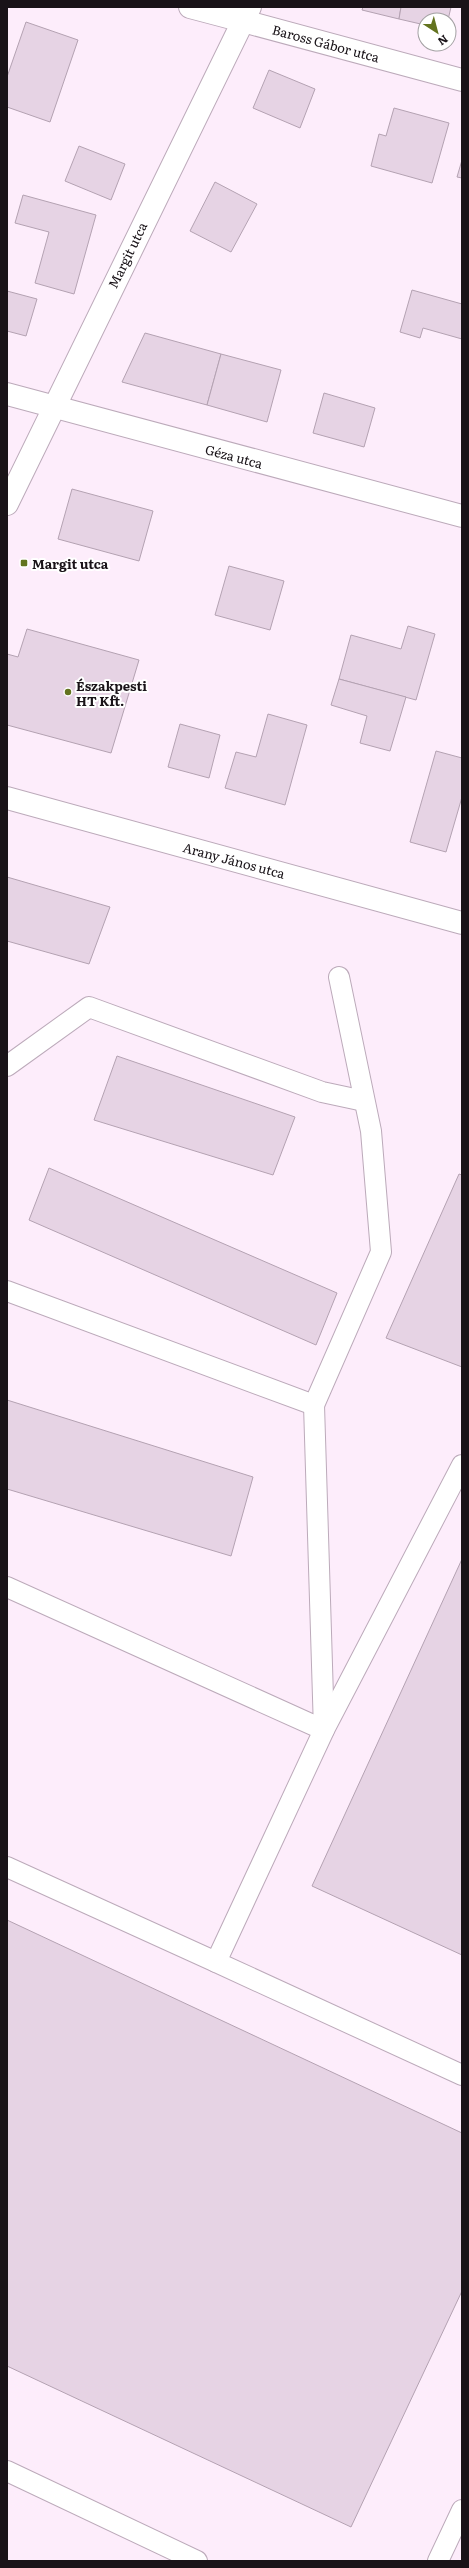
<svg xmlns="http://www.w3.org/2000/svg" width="469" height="2568" font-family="Literata,serif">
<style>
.building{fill:#e6d3e4;stroke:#b4a2b2}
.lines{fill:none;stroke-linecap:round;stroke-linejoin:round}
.lane-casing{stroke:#bcaaba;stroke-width:22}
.street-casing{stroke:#bcaaba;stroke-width:24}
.secondary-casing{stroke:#bcaaba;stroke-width:24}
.lane{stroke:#fff;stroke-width:20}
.street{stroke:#fff;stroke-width:22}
.secondary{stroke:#fff;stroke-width:22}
.poi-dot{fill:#63731f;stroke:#fff;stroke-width:1.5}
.labels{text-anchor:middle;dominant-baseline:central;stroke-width:4;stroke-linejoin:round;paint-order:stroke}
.street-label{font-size:13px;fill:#191318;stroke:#fff}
.poi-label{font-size:13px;font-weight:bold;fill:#191318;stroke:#fff;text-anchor:start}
</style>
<rect width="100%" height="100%" fill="#fdedfb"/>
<g class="building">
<path d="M363,7H401L399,19L362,10Z"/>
<path d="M401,7H451L448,20H425V25L399,19Z"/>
<path d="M26,22L78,40L50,122L7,107V77Z"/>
<path d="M269,70L315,89L300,128L253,108Z"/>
<path d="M394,108L449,123L432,183L371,166L379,134L386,136Z"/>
<path d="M79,146L125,164L111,200L65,181Z"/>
<path d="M462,160V178L457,177Z"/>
<path d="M215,182L257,204L231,252L190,231Z"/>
<path d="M23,195L96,215L74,294L35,283L49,232L15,223Z"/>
<path d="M412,290L462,304V339L423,328L420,338L400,332Z"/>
<path d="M7,291L37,299L26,336L7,331Z"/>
<path d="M145,333L221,354L207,405L122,382Z"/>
<path d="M221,354L281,370L267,422L207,405Z"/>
<path d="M324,393L375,408L364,447L313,433Z"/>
<path d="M72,489L153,511L139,561L58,539Z"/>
<path d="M229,566L284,581L270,630L215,615Z"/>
<path d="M408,626L435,634L416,700L339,679L351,635L401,649Z"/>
<path d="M27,629L139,660L111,753L7,725V654L18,657Z"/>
<path d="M339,679L406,697L390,751L360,743L367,716L331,705Z"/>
<path d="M268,714L307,725L285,805L225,788L236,752L256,757Z"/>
<path d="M180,724L220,735L209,778L168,767Z"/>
<path d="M436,751L462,758V797L446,852L410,842Z"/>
<path d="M7,877L110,907L89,964L7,941Z"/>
<path d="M117,1056L295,1117L273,1175L94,1120Z"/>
<path d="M49,1168L337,1293L316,1345L29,1220Z"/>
<path d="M459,1174L462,1175V1367L386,1338Z"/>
<path d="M7,1400L253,1477L231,1556L7,1489Z"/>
<path d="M462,1559V1955L312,1886Z"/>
<path d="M7,1920L462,2133V2291L351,2527L7,2366Z"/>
</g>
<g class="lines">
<g class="lane-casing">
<g id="lane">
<path d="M7,1066L89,1007L322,1092L364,1101"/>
<path d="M7,1291L314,1405L381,1252L371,1131L339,977"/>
<path d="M462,1465L324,1730L216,1962L462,2075"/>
<path d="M7,1587L324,1730L314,1405"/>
<path d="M7,1867L216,1962"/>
<path d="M7,2471L197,2561"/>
<path d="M438,2561L462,2510"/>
</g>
</g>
<g class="street-casing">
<g id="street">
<path d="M243,21L462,80"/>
<path d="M7,394L462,516"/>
</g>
</g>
<g class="secondary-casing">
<g id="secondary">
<path d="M190,7L243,21"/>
<path d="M7,504L250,7"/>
<path d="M7,798L462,923"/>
</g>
</g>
<use href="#lane" class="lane"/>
<use href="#street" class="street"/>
<use href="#secondary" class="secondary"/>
</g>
<g class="poi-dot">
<rect x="20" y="559" width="8" height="8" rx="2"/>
<circle cx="68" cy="692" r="4"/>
</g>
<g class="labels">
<g class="street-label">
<text transform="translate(326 43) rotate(15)">Baross Gábor utca</text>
<text transform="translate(127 255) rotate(-64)">Margit utca</text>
<text transform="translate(234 456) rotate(15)">Géza utca</text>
<text transform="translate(234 860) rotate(15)">Arany János utca</text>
</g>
<g class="poi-label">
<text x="32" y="563">Margit utca</text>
<text x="76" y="685">Északpesti<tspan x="76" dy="15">HT Kft.</tspan></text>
</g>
</g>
<rect width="469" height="2568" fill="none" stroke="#191318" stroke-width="16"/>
<g transform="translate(437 32) rotate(144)"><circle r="19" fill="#ffffff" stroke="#a3a1a3"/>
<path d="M0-3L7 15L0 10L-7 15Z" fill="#63731f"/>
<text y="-6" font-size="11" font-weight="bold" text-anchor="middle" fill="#191318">N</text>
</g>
</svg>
